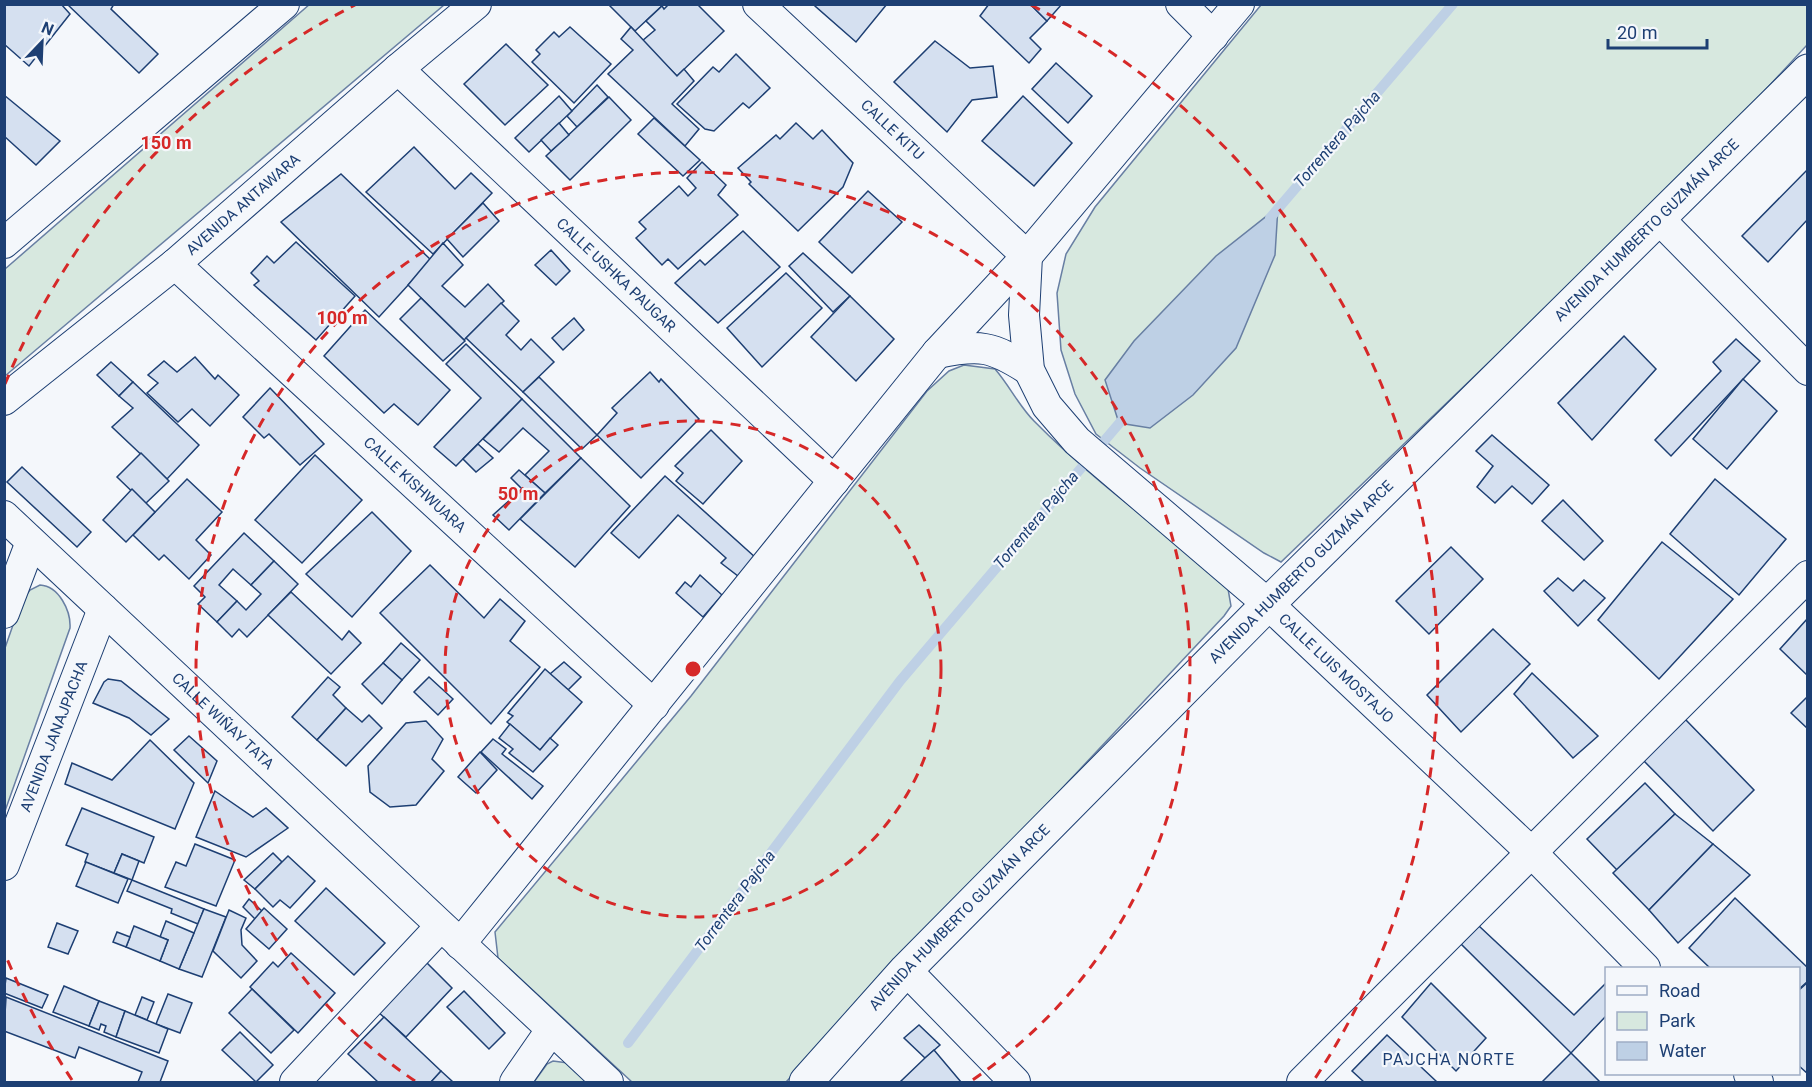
<svg xmlns="http://www.w3.org/2000/svg" width="1812" height="1087" font-family="Roboto,sans-serif">
<style>
.green{fill:#d7e8df;stroke:#687fa3;stroke-width:1.5}
.water{fill:#bed0e5;stroke:#687fa3;stroke-width:1.5}
.lines{fill:none;stroke-linecap:round;stroke-linejoin:round}
.stream{stroke:#bed0e5;stroke-width:10}
.building{fill:#d5e0f0;stroke:#1d3f73;stroke-width:1.5}
.minor-casing{stroke:#1d3f73;stroke-width:32}
.secondary-casing{stroke:#1d3f73;stroke-width:35}
.minor{stroke:#f4f7fb;stroke-width:30}
.secondary{stroke:#f4f7fb;stroke-width:33}
.ring{fill:none;stroke:#d62828;stroke-width:3;stroke-dasharray:10 8}
.labels{text-anchor:middle;dominant-baseline:central;stroke-width:4.5;stroke-linejoin:round;paint-order:stroke}
.street-label{font-size:15px;fill:#1d3f73;stroke:#f4f7fb}
.water-label{font-size:16px;font-style:italic;fill:#1d3f73;stroke:#f4f7fb}
.neighbourhood-label{font-size:16px;letter-spacing:1.5px;fill:#1d3f73;stroke:#f4f7fb}
.centre{fill:#d62828;stroke:#f4f7fb;stroke-width:3}
.ring-label{font-size:18px;text-anchor:middle;font-weight:bold;fill:#d62828;stroke:#f4f7fb;stroke-width:4.5;stroke-linejoin:round;paint-order:stroke}
</style>
<rect width="100%" height="100%" fill="#f4f7fb"/>
<g class="green">
<path d="M310,4L444,5L5,376V269Z"/>
<path d="M1261,5H1807V45L1664,199L1531,322L1281,562L1264,553L1140,468L1096,434L1075,394L1061,350L1057,293L1066,254L1095,207Z"/>
<path d="M964,365L995,369C1009,385 1019,406 1034,421C1092,480 1162,530 1227,583L1231,606L1224,616L786,1082H632L498,958L495,932L691,696L927,391L949,371Z"/>
<path d="M40,585C59,586 71,611 70,628L5,811V648L21,602L30,590Z"/>
<path d="M553,1061L568,1063L588,1082H534L547,1064Z"/>
</g>
<path class="water" d="M1278,207L1275,255L1236,348L1193,395L1150,428L1119,423L1105,380L1134,341L1216,256Z"/>
<g class="lines">
<g class="stream">
<path d="M1270,218L1453,4"/>
<path d="M628,1043L900,681L1128,413"/>
</g>
</g>
<g class="building">
<path d="M4,4H61L70,14L29,66L4,44Z"/>
<path d="M67,4H114L111,9L158,54L139,73Z"/>
<path d="M608,4H664L635,31Z"/>
<path d="M669,4H697L724,31L677,76L642,41L655,30L646,21L662,6L664,9Z"/>
<path d="M816,4H887L856,42L815,6Z"/>
<path d="M989,4H1030L1047,21L1030,38L1041,49L1029,63L980,16Z"/>
<path d="M1030,4H1062L1047,21Z"/>
<path d="M570,27L611,64L574,103L532,62L540,54L536,50L554,32L559,37Z"/>
<path d="M631,27L677,76L684,69L694,81L672,104L699,129L685,146L608,74L633,50L621,39Z"/>
<path d="M935,41L970,68L993,66L997,97L972,100L947,132L894,82Z"/>
<path d="M506,44L548,85L505,125L464,84Z"/>
<path d="M736,54L770,88L749,108L743,103L714,131L705,129L677,104L713,67L719,72Z"/>
<path d="M1056,63L1092,96L1068,123L1032,89Z"/>
<path d="M597,85L608,97L577,127L567,116Z"/>
<path d="M4,95L60,141L36,165L4,136Z"/>
<path d="M559,96L572,111L529,152L515,138Z"/>
<path d="M1023,96L1072,143L1034,186L982,141Z"/>
<path d="M609,97L631,120L570,180L546,156Z"/>
<path d="M654,118L700,160L683,176L638,134Z"/>
<path d="M559,123L569,135L551,151L541,140Z"/>
<path d="M796,123L813,139L822,130L853,163L843,187L798,231L749,184L751,182L738,168L776,135L780,139Z"/>
<path d="M414,147L455,189L471,173L492,193L433,254L366,192Z"/>
<path d="M702,162L726,185L718,195L738,215L678,269L668,259L662,265L636,238L646,229L639,222L679,186L688,196L696,188L687,178Z"/>
<path d="M1808,169V219L1768,262L1742,236Z"/>
<path d="M341,174L431,260L379,317L281,222Z"/>
<path d="M868,191L902,222L852,273L819,242Z"/>
<path d="M483,203L499,221L463,257L447,239Z"/>
<path d="M743,231L780,267L718,323L675,283L700,260L705,265Z"/>
<path d="M296,242L355,296L316,340L254,285L259,281L251,273L267,256L274,263Z"/>
<path d="M443,243L463,265L442,286L465,307L488,284L504,301L464,340L408,285Z"/>
<path d="M551,250L570,271L556,285L535,265Z"/>
<path d="M803,253L850,296L833,312L789,266Z"/>
<path d="M786,273L822,308L762,367L727,328Z"/>
<path d="M850,296L894,339L856,381L811,337Z"/>
<path d="M421,298L465,341L443,361L400,319Z"/>
<path d="M501,303L519,321L506,335L521,350L531,339L554,362L523,392L466,338Z"/>
<path d="M365,310L450,390L418,425L394,404L384,413L324,356Z"/>
<path d="M574,318L584,330L563,350L552,338Z"/>
<path d="M1624,336L1656,369L1592,440L1558,403Z"/>
<path d="M1736,339L1760,361L1671,456L1655,440L1721,371L1713,362Z"/>
<path d="M466,344L522,399L456,466L434,447L481,398L446,364Z"/>
<path d="M195,357L215,379L218,375L239,395L210,426L192,409L178,422L147,393L158,383L148,375L164,361L177,372Z"/>
<path d="M111,362L133,382L119,396L97,375Z"/>
<path d="M650,372L659,382L661,379L699,419L641,478L597,435L617,413L612,408Z"/>
<path d="M539,377L597,435L582,449L523,392Z"/>
<path d="M1743,379L1777,411L1727,469L1693,439Z"/>
<path d="M133,382L199,445L167,479L112,427L133,408L119,396Z"/>
<path d="M270,388L324,444L300,465L269,434L264,438L243,417Z"/>
<path d="M522,399L581,458L545,493L525,475L549,451L523,428L499,452L483,439Z"/>
<path d="M711,430L742,461L703,504L676,481L683,473L675,466Z"/>
<path d="M1492,435L1549,485L1532,504L1512,486L1495,503L1477,487L1493,466L1476,451Z"/>
<path d="M478,444L493,458L476,472L463,459Z"/>
<path d="M141,453L169,481L145,504L117,477Z"/>
<path d="M315,455L362,500L302,563L255,520Z"/>
<path d="M581,458L630,506L575,567L520,519Z"/>
<path d="M22,467L91,532L77,547L7,482Z"/>
<path d="M519,470L545,493L509,530L493,515L522,489L511,478Z"/>
<path d="M665,476L756,558L738,576L721,563L726,558L678,515L639,558L611,533Z"/>
<path d="M187,479L222,512L196,540L211,555L189,579L164,555L159,560L133,535Z"/>
<path d="M1715,479L1786,539L1739,595L1670,534Z"/>
<path d="M132,489L155,512L126,542L103,520Z"/>
<path d="M1563,500L1603,541L1584,560L1542,521Z"/>
<path d="M372,512L411,551L352,617L306,574Z"/>
<path d="M244,533L274,561L251,585L233,569L219,585L237,601L217,622L198,604L205,597L194,586Z"/>
<path d="M1662,542L1733,599L1659,679L1598,620Z"/>
<path d="M1451,547L1483,579L1429,634L1396,601Z"/>
<path d="M274,561L298,584L247,637L239,629L232,637L217,622L237,601L246,610L261,594L251,585Z"/>
<path d="M430,565L484,618L500,599L525,621L510,641L540,667L491,724L380,613Z"/>
<path d="M700,575L722,595L703,617L676,593L685,582L691,587Z"/>
<path d="M1558,578L1573,591L1584,580L1605,598L1578,626L1544,591Z"/>
<path d="M291,592L342,640L349,631L361,643L331,674L268,615Z"/>
<path d="M1808,618V676L1780,649Z"/>
<path d="M1493,629L1530,664L1461,732L1427,695Z"/>
<path d="M401,643L420,660L402,680L383,663Z"/>
<path d="M564,662L581,677L568,690L550,674Z"/>
<path d="M383,663L402,680L382,704L362,684Z"/>
<path d="M545,669L582,702L540,750L507,722L513,716L508,713Z"/>
<path d="M1532,673L1598,736L1573,758L1514,694Z"/>
<path d="M328,677L340,687L333,695L346,708L317,740L292,717Z"/>
<path d="M429,677L453,699L438,715L414,692Z"/>
<path d="M108,679L121,681L169,719L151,735L129,718L93,703L104,682Z"/>
<path d="M1808,696V729L1791,713Z"/>
<path d="M346,708L362,722L369,715L382,728L346,766L317,740Z"/>
<path d="M1685,719L1754,790L1713,831L1642,759Z"/>
<path d="M426,721L443,739L432,759L444,771L416,805L390,807L370,792L368,766L406,723Z"/>
<path d="M510,724L540,750L550,738L558,745L533,772L509,753L513,749L499,738Z"/>
<path d="M189,736L217,761L208,783L174,750Z"/>
<path d="M493,739L506,749L502,754L543,786L532,799L481,752Z"/>
<path d="M150,740L194,783L175,829L65,784L72,763L112,780Z"/>
<path d="M480,752L497,770L476,793L458,777Z"/>
<path d="M1645,783L1675,814L1617,870L1587,839Z"/>
<path d="M215,791L253,817L266,808L288,828L246,857L196,837Z"/>
<path d="M82,808L154,837L144,863L122,854L114,873L85,862L88,854L66,845Z"/>
<path d="M1675,814L1713,844L1649,910L1613,873Z"/>
<path d="M195,844L235,860L216,906L165,887L176,862L186,866Z"/>
<path d="M1713,844L1750,875L1678,943L1649,910Z"/>
<path d="M273,853L282,862L255,889L244,880Z"/>
<path d="M122,854L139,861L132,880L114,873Z"/>
<path d="M288,856L315,881L290,908L280,900L273,907L255,889Z"/>
<path d="M86,862L128,879L118,903L76,886Z"/>
<path d="M132,880L204,909L198,924L171,913L172,909L127,891Z"/>
<path d="M326,888L385,943L354,975L295,921Z"/>
<path d="M1735,898L1808,968V981L1798,990V968H1710L1689,948Z"/>
<path d="M249,899L262,911L255,919L243,907Z"/>
<path d="M264,908L287,929L269,949L246,929Z"/>
<path d="M204,909L226,917L202,977L179,969Z"/>
<path d="M229,910L246,918L241,930L242,945L257,961L241,978L213,951Z"/>
<path d="M166,921L194,933L179,969L160,961L168,940L160,937Z"/>
<path d="M57,923L78,931L68,954L48,947Z"/>
<path d="M134,926L168,940L160,961L126,947Z"/>
<path d="M1479,926L1574,1015L1606,983V1016L1571,1053L1461,944Z"/>
<path d="M117,932L130,937L126,947L113,942Z"/>
<path d="M291,953L335,993L298,1033L250,987L273,962L278,967Z"/>
<path d="M425,961L452,988L406,1037L377,1011Z"/>
<path d="M6,978L48,995L42,1008L4,993Z"/>
<path d="M1808,982V1074L1798,1065V991Z"/>
<path d="M1431,983L1486,1038L1456,1071L1402,1017Z"/>
<path d="M64,986L99,1001L89,1026L53,1012Z"/>
<path d="M252,989L294,1030L271,1053L229,1013Z"/>
<path d="M464,991L505,1033L489,1049L447,1007Z"/>
<path d="M168,994L192,1003L180,1033L156,1024Z"/>
<path d="M6,997L168,1061L160,1082H138L142,1072L79,1047L75,1058L4,1031Z"/>
<path d="M142,997L154,1002L147,1020L135,1015Z"/>
<path d="M99,1001L125,1011L116,1037L104,1032L106,1026L101,1024L99,1030L89,1026Z"/>
<path d="M125,1011L168,1029L159,1053L116,1037Z"/>
<path d="M384,1017L441,1071L431,1082H378L348,1054Z"/>
<path d="M919,1025L940,1045L925,1058L904,1038Z"/>
<path d="M240,1032L273,1065L256,1082L222,1050Z"/>
<path d="M1387,1035L1437,1082H1364L1352,1071Z"/>
<path d="M934,1050L961,1082H900L925,1058Z"/>
<path d="M1571,1053L1600,1082H1542Z"/>
<path d="M441,1071L453,1082H431Z"/>
</g>
<g class="lines">
<g class="minor-casing">
<g id="minor">
<path id="s1" d="M758,4L1027,256L1024,315L1029,370L1047,406L1077,441L1268,604L1531,852L1645,968"/>
<path d="M1181,4L1213,36"/>
<path id="s2" d="M398,69L834,481"/>
<path d="M1659,219L1808,370"/>
<path d="M4,243L284,4"/>
<path id="s3" d="M175,264L654,705"/>
<path d="M937,353C980,344 992,346 1029,370"/>
<path id="s4" d="M4,400L175,264L398,69L476,4"/>
<path id="s5" d="M4,516L608,1082"/>
<path d="M4,613L31,542"/>
<path id="s6" d="M4,865L103,609"/>
<path d="M460,944L937,353L1027,256L1239,4"/>
<path d="M906,970L1015,1082"/>
<path d="M1749,1074L1758,1082"/>
<path d="M295,1082L440,927"/>
<path d="M515,1082L551,1030"/>
<path d="M1302,1082L1808,576"/>
</g>
</g>
<g class="secondary-casing">
<g id="secondary">
<path id="s7" d="M806,1082L906,970L1268,604L1808,71"/>
</g>
</g>
<use href="#minor" class="minor"/>
<use href="#secondary" class="secondary"/>
</g>
<g class="ring">
<circle cx="693" cy="669" r="248"/>
<path d="M415 1081A497 497 0 1 1 971 1081"/>
<path d="M72 1080A745 745 0 0 1 5 954M5 384A745 745 0 0 1 355 5M1031 5A745 745 0 0 1 1314 1080"/>
</g>
<g class="labels">
<g class="street-label">
<text stroke="none"><textPath href="#s1" startOffset="184">CALLE KITU</textPath></text>
<text stroke="none"><textPath href="#s4" startOffset="309">AVENIDA ANTAWARA</textPath></text>
<text stroke="none"><textPath href="#s7" startOffset="1197">AVENIDA HUMBERTO GUZMÁN ARCE</textPath></text>
<text stroke="none"><textPath href="#s2" startOffset="300">CALLE USHKA PAUGAR</textPath></text>
<text stroke="none"><textPath href="#s3" startOffset="326">CALLE KISHWUARA</textPath></text>
<text stroke="none"><textPath href="#s7" startOffset="711">AVENIDA HUMBERTO GUZMÁN ARCE</textPath></text>
<text stroke="none"><textPath href="#s1" startOffset="914">CALLE LUIS MOSTAJO</textPath></text>
<text stroke="none"><textPath href="#s5" startOffset="300">CALLE WIÑAY TATA</textPath></text>
<text stroke="none"><textPath href="#s6" startOffset="138">AVENIDA JANAJPACHA</textPath></text>
<text stroke="none"><textPath href="#s7" startOffset="225">AVENIDA HUMBERTO GUZMÁN ARCE</textPath></text>
</g>
<g class="water-label">
<text transform="translate(1337 139) rotate(-49)">Torrentera Pajcha</text>
<text transform="translate(1036 520) rotate(-50)">Torrentera Pajcha</text>
<text transform="translate(735 901) rotate(-53)">Torrentera Pajcha</text>
</g>
<g class="neighbourhood-label">
<text x="1449" y="1059">PAJCHA NORTE</text>
</g>
</g>
<circle cx="693" cy="669" r="9" class="centre"/>
<g class="ring-label">
<text x="166" y="149">150 m</text>
<text x="342" y="324">100 m</text>
<text x="518" y="500">50 m</text>
</g>
<rect width="1812" height="1087" fill="none" stroke="#1d3f73" stroke-width="12"/>
<rect x="1605" y="967" width="195" height="108" fill="#f4f7fb" stroke="#9eadc5" stroke-width="1.5"/>
<rect x="1617" y="986" width="30" height="9" fill="#f4f7fb" stroke="#9eadc5" stroke-width="1.5"/>
<text x="1659" y="997" font-size="18" fill="#1d3f73">Road</text>
<rect x="1617" y="1012" width="30" height="18" fill="#d7e8df" stroke="#9eadc5" stroke-width="1.5"/>
<text x="1659" y="1027" font-size="18" fill="#1d3f73">Park</text>
<rect x="1617" y="1042" width="30" height="18" fill="#bed0e5" stroke="#9eadc5" stroke-width="1.5"/>
<text x="1659" y="1057" font-size="18" fill="#1d3f73">Water</text>
<g transform="translate(42 42) rotate(23)" stroke="#f4f7fb" stroke-width="4.5" paint-order="stroke">
<path d="M0-4.5L10 22L0 15L-10 22Z" fill="#1d3f73"/>
<text y="-9" font-size="16" font-weight="bold" text-anchor="middle" fill="#1d3f73">N</text>
</g>
<path d="M1608 39v9h99v-9" fill="none" stroke="#1d3f73" stroke-width="3"/>
<text x="1617" y="39" font-size="18" fill="#1d3f73" stroke="#f4f7fb" stroke-width="4.5" paint-order="stroke">20 m</text>
</svg>
